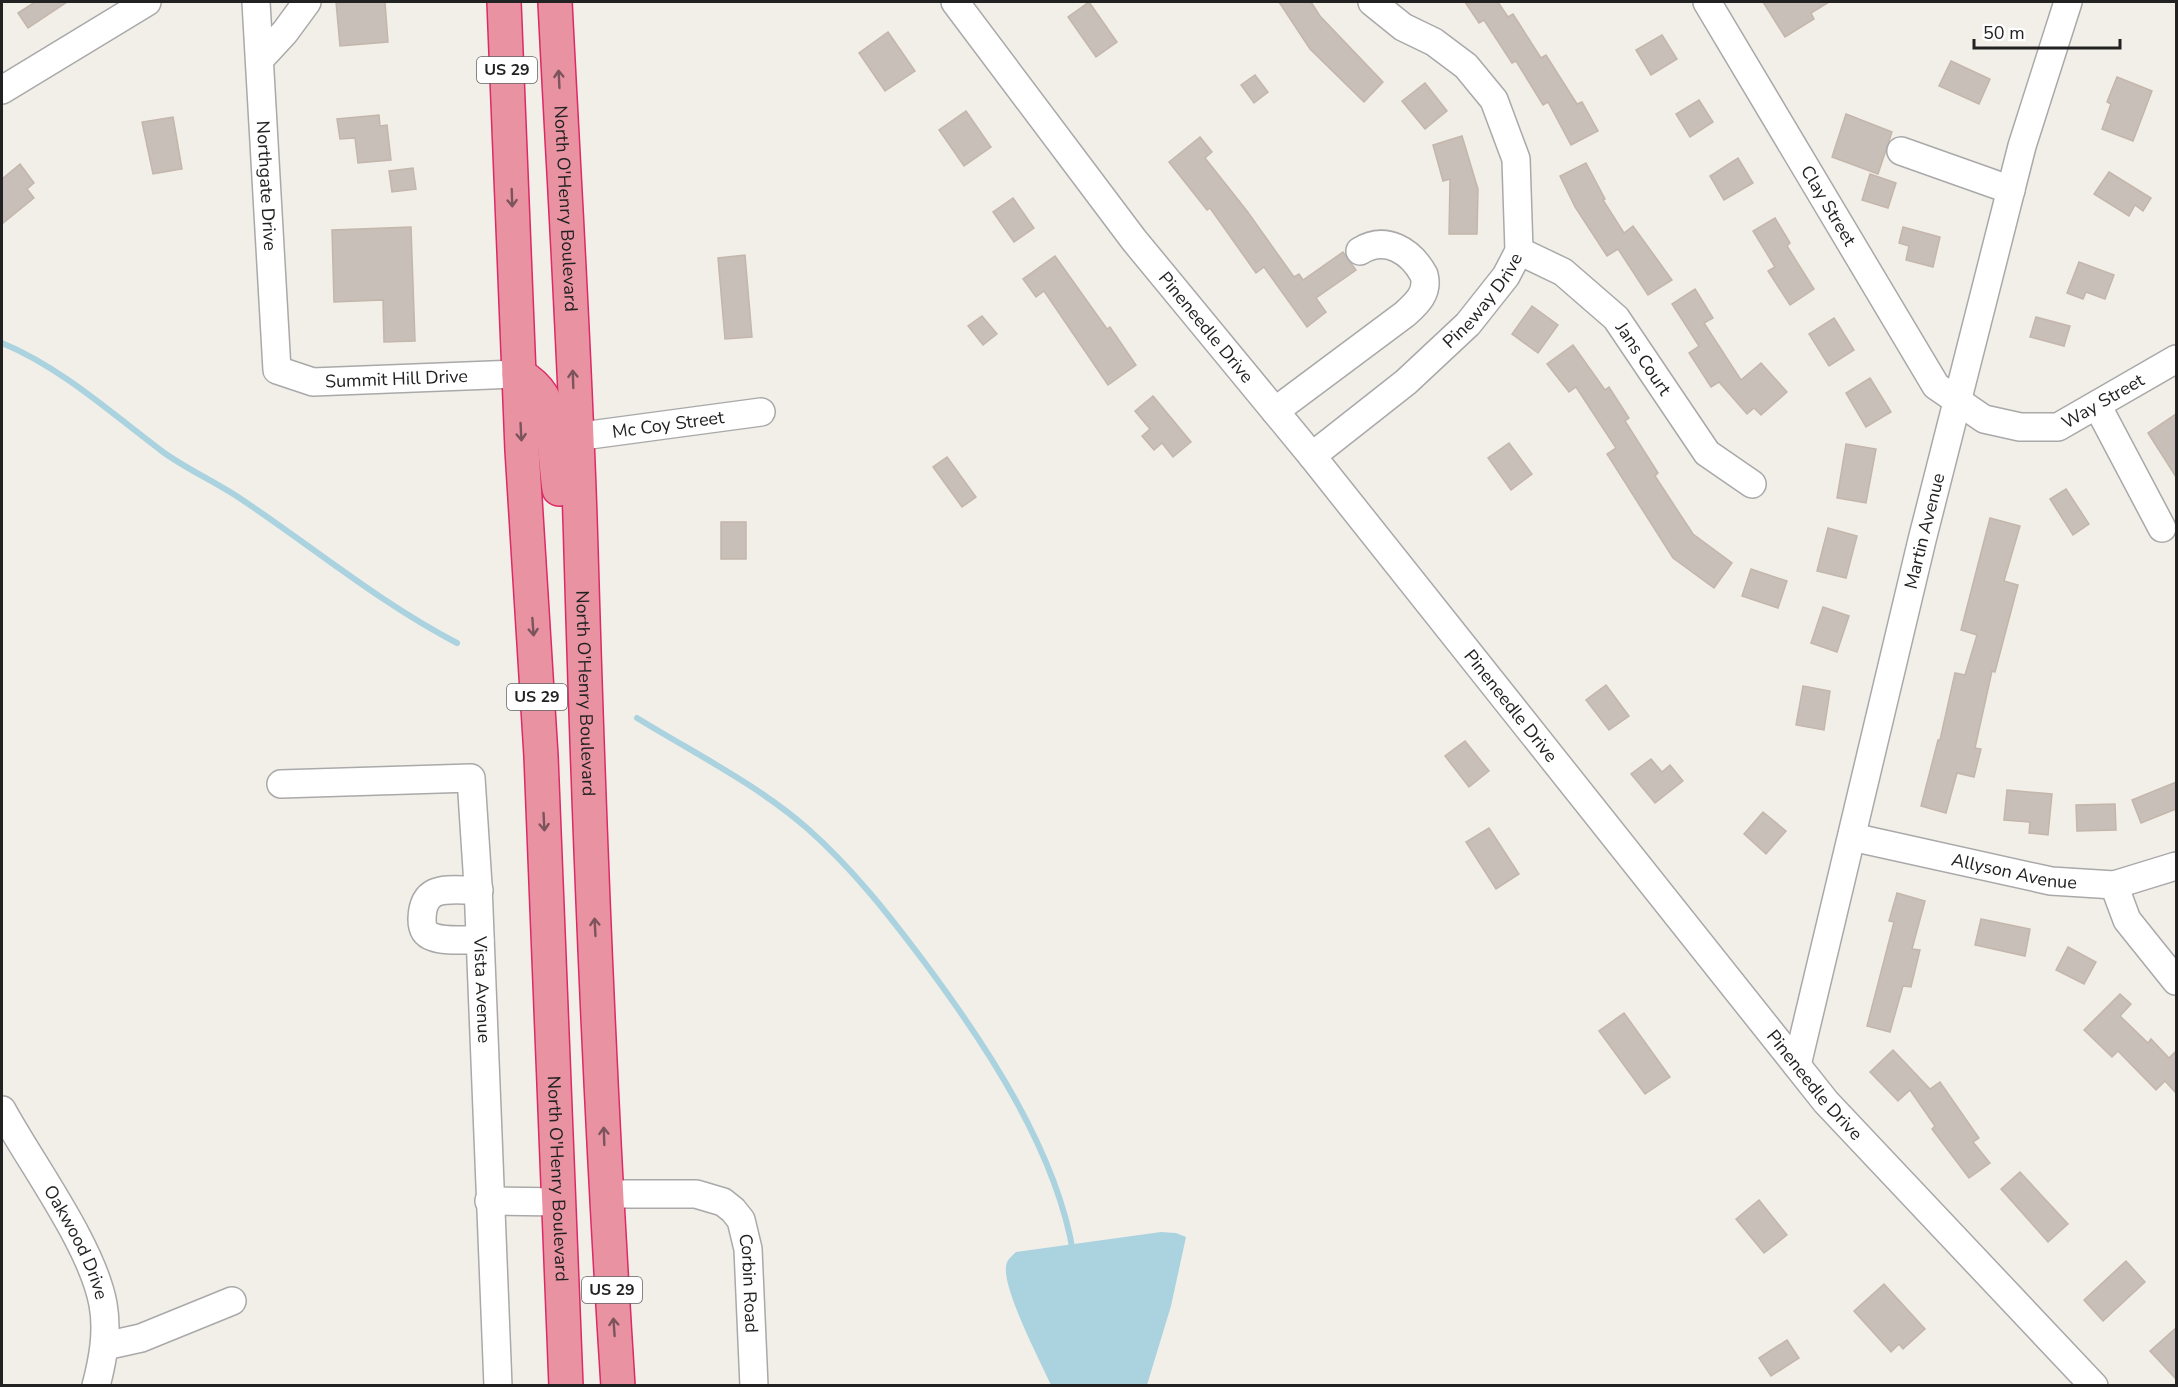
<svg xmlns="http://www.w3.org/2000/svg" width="2178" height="1387" font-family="'Nunito Sans',sans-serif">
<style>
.water{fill:#aad3df}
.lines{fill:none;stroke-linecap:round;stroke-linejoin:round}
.stream{stroke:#aad3df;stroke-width:6}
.building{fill:#c7bfb8;stroke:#c4b6ab;stroke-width:1.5}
.minor-casing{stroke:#a9a9a9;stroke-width:30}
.highway-casing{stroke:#dc2a67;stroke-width:36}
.minor{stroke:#fff;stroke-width:27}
.highway{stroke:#e892a2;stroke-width:33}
.oneway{stroke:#7b545c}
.labels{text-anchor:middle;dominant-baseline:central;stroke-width:4.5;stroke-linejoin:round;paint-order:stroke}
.shield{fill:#fff;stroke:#646464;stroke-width:1.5}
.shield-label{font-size:16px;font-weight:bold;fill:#222}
.street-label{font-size:18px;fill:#222;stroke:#fff}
</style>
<rect width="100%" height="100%" fill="#f2efe9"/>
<path class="water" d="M1161,1232L1176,1233L1186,1237L1171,1306L1147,1385H1051C1040,1361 1003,1290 1006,1267C1006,1260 1012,1256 1016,1252Z"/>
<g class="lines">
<g class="stream">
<path d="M2,343C62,368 111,413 163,452C188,470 216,482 241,499C313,547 380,603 457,643"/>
<path d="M637,718C694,753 758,785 808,829C853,869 889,915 925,963C986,1045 1056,1150 1073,1252"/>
</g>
</g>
<g class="building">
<path d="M35,2H67L28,28L18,13Z"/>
<path d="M336,2H385L388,42L340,46Z"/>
<path d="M1089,2L1117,42L1096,57L1068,17Z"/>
<path d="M1279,2H1311L1320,16L1383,82L1364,102L1310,49Z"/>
<path d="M1465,2H1498L1508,17L1513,14L1541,58L1546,55L1577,104L1582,102L1598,131L1571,145L1548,102L1543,105L1516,61L1512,63L1484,20L1479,23Z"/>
<path d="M1763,2H1829L1811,13L1814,19L1785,37Z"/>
<path d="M888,32L915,71L885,91L859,53Z"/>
<path d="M1662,35L1677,59L1651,75L1636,50Z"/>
<path d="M1951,61L1990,79L1979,104L1939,86Z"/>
<path d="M1255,75L1268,92L1254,103L1241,85Z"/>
<path d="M2117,77L2152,91L2133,141L2102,129L2111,104L2107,102Z"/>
<path d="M1425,83L1447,111L1425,129L1402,101Z"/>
<path d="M1699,100L1713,122L1690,137L1676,114Z"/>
<path d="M966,111L991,147L964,166L939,130Z"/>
<path d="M1846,114L1892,132L1878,174L1832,157Z"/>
<path d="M379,115L380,126L387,125L391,160L358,163L355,138L340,139L337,119Z"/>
<path d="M173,117L182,169L153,174L142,122Z"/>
<path d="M1462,136L1478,189L1477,234H1449L1450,179L1443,181L1433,145Z"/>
<path d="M1200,137L1212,152L1205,158L1247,211L1294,277L1299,274L1303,280L1343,252L1356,270L1316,298L1326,312L1307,327L1264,267L1256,273L1210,208L1207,210L1169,162Z"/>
<path d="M1738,158L1753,183L1724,200L1710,176Z"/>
<path d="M1586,163L1605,199L1603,200L1624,233L1633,226L1672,280L1648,295L1618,249L1607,256L1575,207L1560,176Z"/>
<path d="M20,164L34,183L27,189L34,198L2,224V179Z"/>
<path d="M413,168L416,189L392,192L389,171Z"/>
<path d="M2109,172L2151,198L2143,211L2135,205L2129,216L2094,194Z"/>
<path d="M1870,174L1896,183L1888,208L1862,200Z"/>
<path d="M1013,198L1034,228L1014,242L993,212Z"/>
<path d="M1775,218L1790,243L1787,246L1814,289L1790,305L1768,271L1775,267L1753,231Z"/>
<path d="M411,227L415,341L384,342L383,300L334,302L332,230Z"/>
<path d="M1903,227L1940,237L1933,267L1906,260L1909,246L1899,243Z"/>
<path d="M745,255L752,337L725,339L718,258Z"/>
<path d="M1055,256L1107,329L1110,327L1136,365L1108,385L1044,291L1036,297L1023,279Z"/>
<path d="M2079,262L2114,275L2105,299L2086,292L2083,299L2067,293Z"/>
<path d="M1695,289L1713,318L1704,323L1741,380L1761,363L1787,392L1761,415L1754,408L1747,414L1719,382L1711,387L1689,353L1699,346L1672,304Z"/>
<path d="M1532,306L1558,325L1538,353L1512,334Z"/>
<path d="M982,316L997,334L983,345L968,326Z"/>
<path d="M2036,317L2070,326L2064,346L2030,337Z"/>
<path d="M1834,318L1854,350L1829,366L1809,334Z"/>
<path d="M1573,345L1605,390L1609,387L1629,418L1625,421L1658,473L1655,476L1693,534L1732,563L1714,588L1673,558L1607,454L1616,448L1576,387L1569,392L1547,364Z"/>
<path d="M1870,378L1891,412L1866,427L1846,393Z"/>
<path d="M1153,396L1191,442L1173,457L1162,443L1154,450L1142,436L1150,429L1135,411Z"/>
<path d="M2176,414V477L2148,433Z"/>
<path d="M1509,443L1532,474L1511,490L1488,458Z"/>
<path d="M1846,444L1876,449L1866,503L1837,498Z"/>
<path d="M947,457L976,497L962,507L933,467Z"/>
<path d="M2066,489L2089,524L2073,535L2050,499Z"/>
<path d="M1990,518L2020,526L2004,581L2018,585L1995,672L1992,671L1975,748L1981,749L1974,777L1957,773L1946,813L1921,806L1938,740H1940L1955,673L1965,675L1977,635L1961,630Z"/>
<rect x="721" y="522" width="25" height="37"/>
<path d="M1828,528L1857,536L1846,578L1817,571Z"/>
<path d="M1751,569L1787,581L1778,608L1742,596Z"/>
<path d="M1823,607L1849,616L1837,652L1811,643Z"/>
<path d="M1606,685L1629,716L1609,730L1586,700Z"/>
<path d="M1803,686L1830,691L1824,730L1796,725Z"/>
<path d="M1465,741L1489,771L1469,787L1445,756Z"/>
<path d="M1651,759L1662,772L1670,765L1683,781L1655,803L1631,774Z"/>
<path d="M2176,782V809L2141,823L2132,800Z"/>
<path d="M2007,790L2052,794L2048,835L2029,833L2030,822L2004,820Z"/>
<path d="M2115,804L2116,830L2077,831L2076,805Z"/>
<path d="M1763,812L1786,831L1766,854L1744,834Z"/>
<path d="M1489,828L1519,874L1496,889L1466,842Z"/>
<path d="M1897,893L1925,901L1912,949L1920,950L1911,987L1903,986L1890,1032L1867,1026L1894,922L1889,921Z"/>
<path d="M1981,919L2030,929L2025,956L1975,945Z"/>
<path d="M2068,947L2096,962L2084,984L2056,970Z"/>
<path d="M2120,994L2131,1004L2120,1016L2148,1043L2151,1039L2169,1058L2176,1051V1093L2165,1081L2156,1090L2118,1051L2112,1057L2084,1030Z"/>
<path d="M1624,1013L1670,1077L1645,1094L1599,1031Z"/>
<path d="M1893,1050L1930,1089L1940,1082L1979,1138L1973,1142L1990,1163L1969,1178L1932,1129L1935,1126L1910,1090L1898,1101L1870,1072Z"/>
<path d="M2020,1172L2068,1224L2048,1242L2001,1189Z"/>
<path d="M1759,1200L1787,1235L1764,1253L1736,1219Z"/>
<path d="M2126,1261L2145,1282L2103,1321L2084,1300Z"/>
<path d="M1884,1284L1925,1329L1903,1349L1899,1344L1891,1352L1854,1311Z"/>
<path d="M2176,1328V1379L2150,1351Z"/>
<path d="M1787,1340L1799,1358L1771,1376L1759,1358Z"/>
</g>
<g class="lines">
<g class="minor-casing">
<g id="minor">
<path id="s1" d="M256,2L277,370L313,382L519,374"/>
<path id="s2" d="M955,2L1134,240L1312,456L1826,1102L2094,1386"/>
<path id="s3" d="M1707,2L1936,386L1984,419L2020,427H2058L2176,359"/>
<path d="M260,59L285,32L307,2"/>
<path d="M2,90L147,2"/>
<path d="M1901,151L2011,190"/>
<path id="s4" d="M1519,251L1563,272L1616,318L1707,453L1752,484"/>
<path d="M2097,405L2162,528"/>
<path d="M1275,411L1405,314C1416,304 1429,293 1424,275C1411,251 1386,235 1360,251"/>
<path id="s5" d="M575,437L761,412"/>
<path id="s6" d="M1312,456L1406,382L1468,324L1506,276L1519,251L1516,159L1494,100L1466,66L1434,42L1403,27L1372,2"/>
<path id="s7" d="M281,784L471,778L478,885L498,1386"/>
<path id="s8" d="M1852,837L2051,881L2114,885L2176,866"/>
<path d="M2114,885L2127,920L2176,981"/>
<path d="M479,890C450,891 423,882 422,919C422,927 424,934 433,937C446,942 466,939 480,940"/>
<path id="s9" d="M1797,1065L1922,540L2022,146L2068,2"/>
<path id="s10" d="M2,1110C32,1165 92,1245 103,1304C108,1332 103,1359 96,1386"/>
<path id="s11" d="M606,1194H696L723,1202L733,1210L741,1220L748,1249L754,1386"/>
<path d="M489,1201L561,1202"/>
<path d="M105,1346L141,1338L232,1301"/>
</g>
</g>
<g class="highway-casing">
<g id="highway">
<path id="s12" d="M504,2L522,450L541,756L566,1386"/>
<path id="s13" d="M555,2C564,184 576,368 581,551C589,829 600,1108 618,1386"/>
<path d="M519,374C528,381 536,386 542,396C555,418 555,464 559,489"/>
</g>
</g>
<use href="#minor" class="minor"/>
<use href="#highway" class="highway"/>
</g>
<defs><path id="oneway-shaft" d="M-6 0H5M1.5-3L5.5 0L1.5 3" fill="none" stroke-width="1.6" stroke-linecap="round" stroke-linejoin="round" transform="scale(1.5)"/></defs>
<g class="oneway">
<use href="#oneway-shaft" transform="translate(559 79) rotate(-93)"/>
<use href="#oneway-shaft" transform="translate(512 198) rotate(88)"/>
<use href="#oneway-shaft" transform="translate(573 379) rotate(-92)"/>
<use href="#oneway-shaft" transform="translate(521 432) rotate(87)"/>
<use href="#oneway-shaft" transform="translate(533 627) rotate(86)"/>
<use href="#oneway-shaft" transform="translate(544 822) rotate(87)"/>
<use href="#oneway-shaft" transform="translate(595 927) rotate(-93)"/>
<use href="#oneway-shaft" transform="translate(604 1136) rotate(-92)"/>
<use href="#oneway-shaft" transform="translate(614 1327) rotate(-94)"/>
</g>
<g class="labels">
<g class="shield">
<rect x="477" y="57" width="60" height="26" rx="4.5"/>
<rect x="507" y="684" width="60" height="26" rx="4.5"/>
<rect x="582" y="1277" width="60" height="26" rx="4.5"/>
</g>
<g class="shield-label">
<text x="507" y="70">US 29</text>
<text x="537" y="697">US 29</text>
<text x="612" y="1290">US 29</text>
</g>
<g class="street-label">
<text stroke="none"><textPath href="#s1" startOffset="184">Northgate Drive</textPath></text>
<text stroke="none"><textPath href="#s3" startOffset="237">Clay Street</textPath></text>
<text stroke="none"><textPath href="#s13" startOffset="207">North O'Henry Boulevard</textPath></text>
<text stroke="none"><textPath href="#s6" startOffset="232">Pineway Drive</textPath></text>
<text stroke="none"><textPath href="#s2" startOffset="411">Pineneedle Drive</textPath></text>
<text stroke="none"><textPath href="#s4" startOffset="168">Jans Court</textPath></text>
<text stroke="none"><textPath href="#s1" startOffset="490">Summit Hill Drive</textPath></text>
<text stroke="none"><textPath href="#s3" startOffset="632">Way Street</textPath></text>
<text stroke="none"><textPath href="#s5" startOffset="94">Mc Coy Street</textPath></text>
<text stroke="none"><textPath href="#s9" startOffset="549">Martin Avenue</textPath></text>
<text stroke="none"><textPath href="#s13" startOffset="692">North O'Henry Boulevard</textPath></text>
<text stroke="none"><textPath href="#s2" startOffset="897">Pineneedle Drive</textPath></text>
<text stroke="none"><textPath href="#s8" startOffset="166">Allyson Avenue</textPath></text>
<text stroke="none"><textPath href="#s7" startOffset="402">Vista Avenue</textPath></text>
<text stroke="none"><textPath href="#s2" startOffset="1383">Pineneedle Drive</textPath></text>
<text stroke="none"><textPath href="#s12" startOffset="1178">North O'Henry Boulevard</textPath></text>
<text stroke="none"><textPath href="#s10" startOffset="152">Oakwood Drive</textPath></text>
<text stroke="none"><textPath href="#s11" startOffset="208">Corbin Road</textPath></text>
</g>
</g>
<rect width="2178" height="1387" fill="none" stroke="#222222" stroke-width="6"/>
<path d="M1974 39v9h146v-9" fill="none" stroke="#222222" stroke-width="3"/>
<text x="1983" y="39" font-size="18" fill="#222222" stroke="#ffffff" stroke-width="4.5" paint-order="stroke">50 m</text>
</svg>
